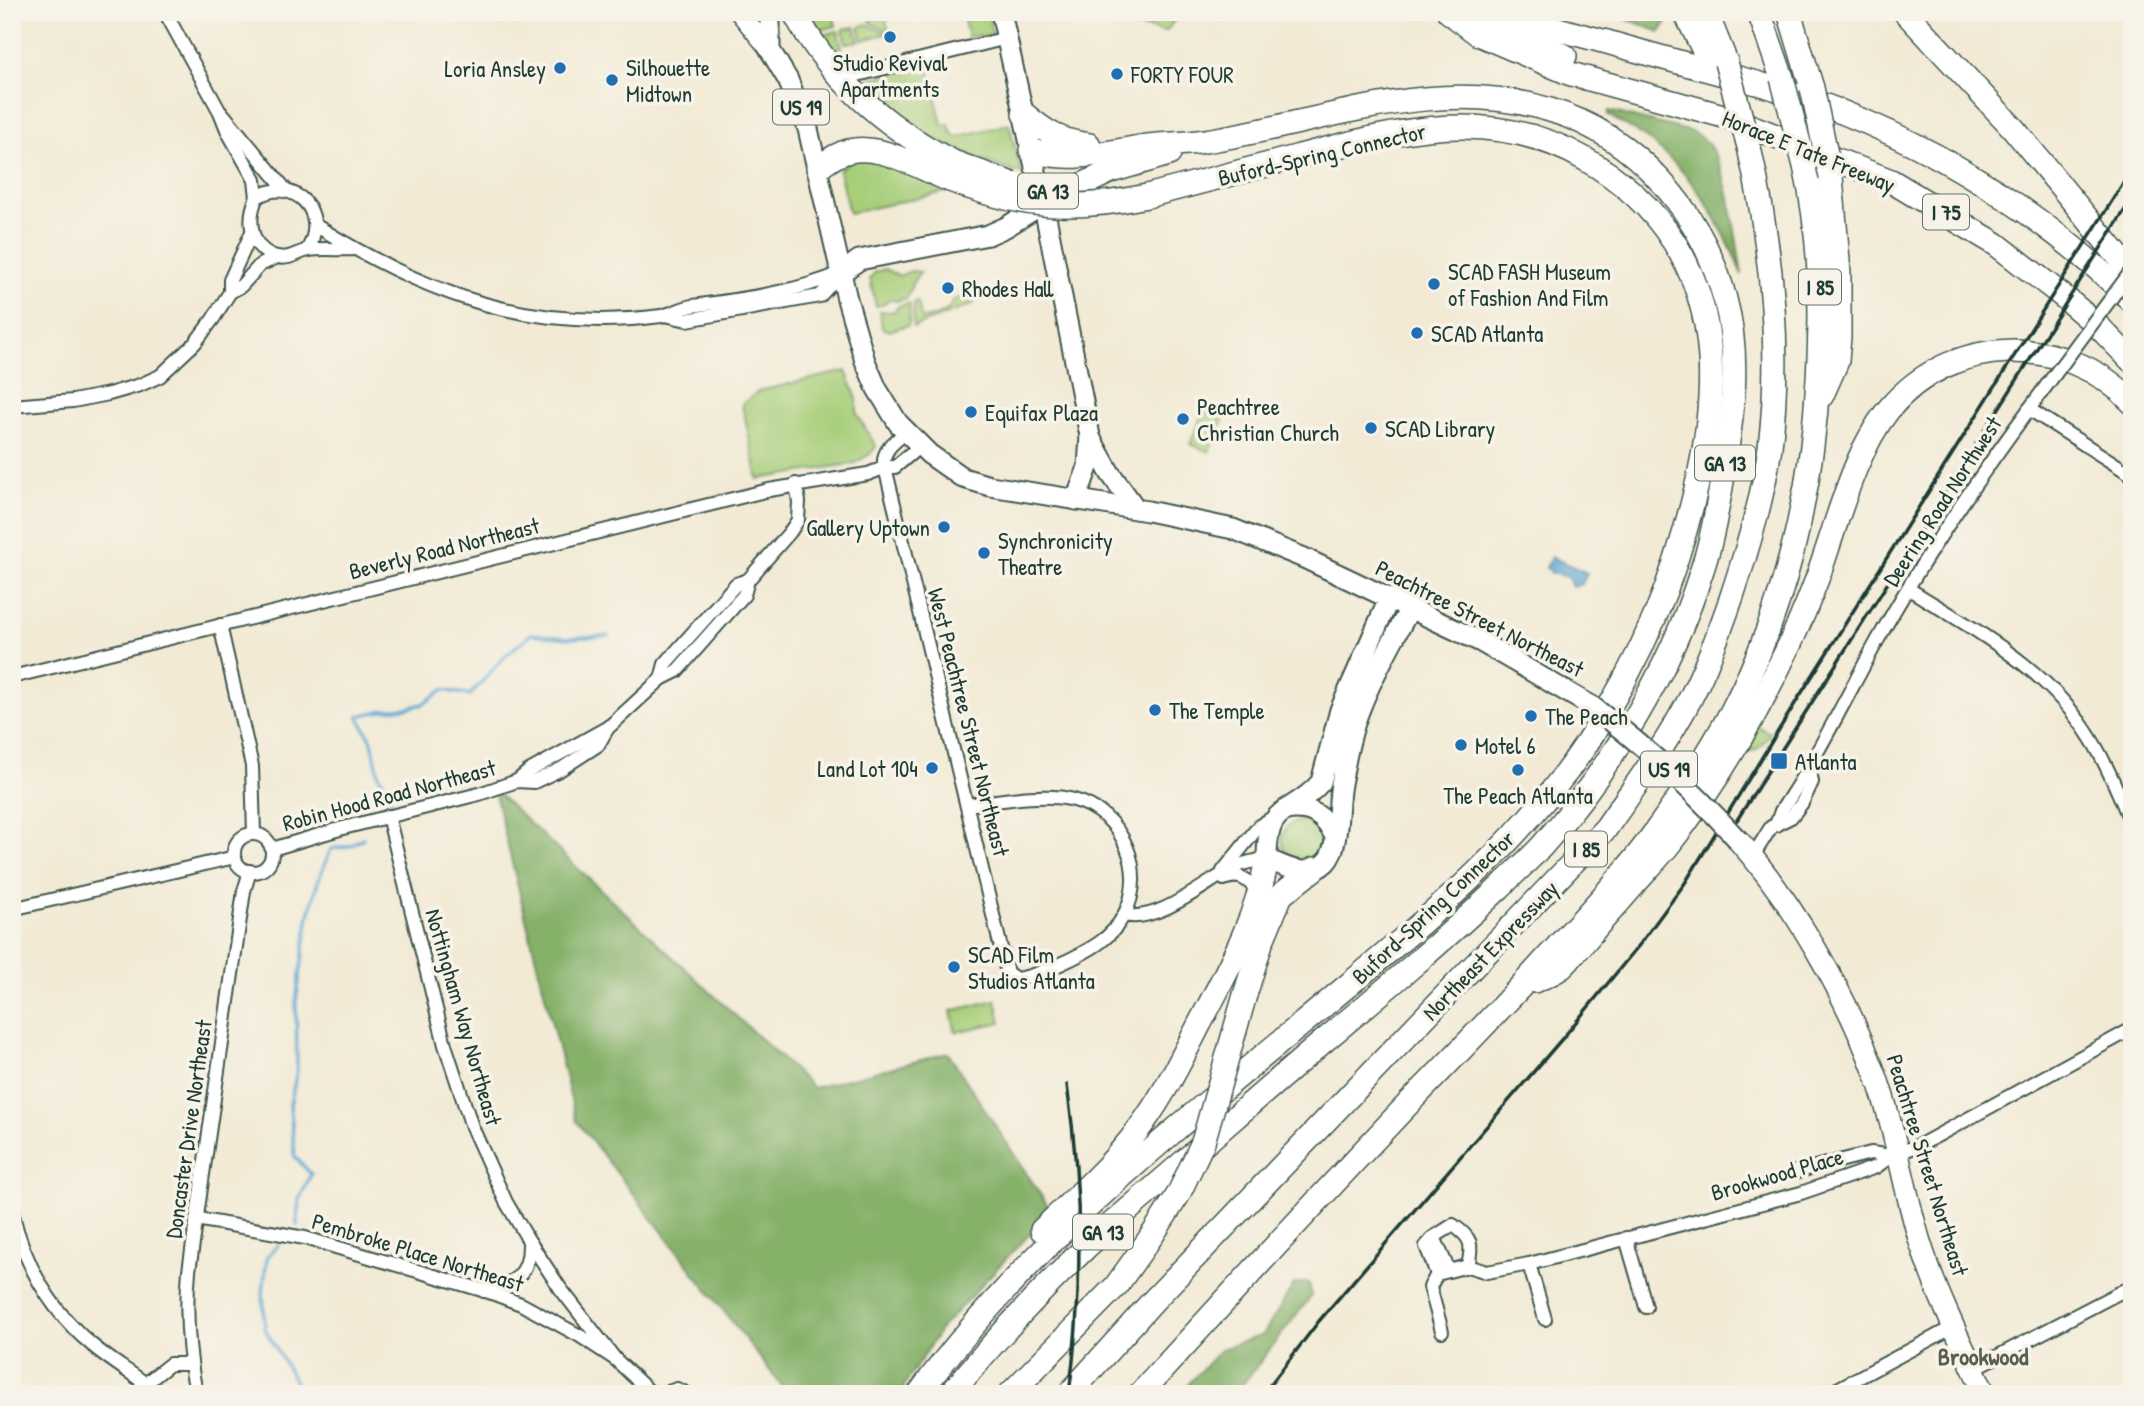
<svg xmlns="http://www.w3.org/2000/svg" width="2144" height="1406" font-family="'Patrick Hand',sans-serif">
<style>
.green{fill:#a7ce79;stroke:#638656;stroke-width:2}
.forest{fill:#85b169;stroke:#52774e;stroke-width:2}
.water{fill:#5ca8d4;stroke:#3e7284;stroke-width:2}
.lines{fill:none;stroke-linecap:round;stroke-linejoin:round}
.stream{stroke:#5ca8d4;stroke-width:3.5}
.minor-casing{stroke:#3f574c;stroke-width:16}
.secondary-casing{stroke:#3f574c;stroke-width:21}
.primary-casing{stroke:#3f574c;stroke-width:23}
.trunk-casing{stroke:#3f574c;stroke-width:24}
.motorway-casing{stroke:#3f574c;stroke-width:26}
.minor{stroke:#fff;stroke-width:12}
.secondary{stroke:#fff;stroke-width:18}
.primary{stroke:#fff;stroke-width:19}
.trunk{stroke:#fff;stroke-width:21}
.motorway{stroke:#fff;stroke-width:23}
.rail{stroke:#1f3d34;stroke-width:3.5}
.minor-bridge-casing{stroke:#3f574c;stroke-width:16;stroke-linecap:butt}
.primary-bridge-casing{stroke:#3f574c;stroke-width:23;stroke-linecap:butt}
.motorway-bridge-casing{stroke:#3f574c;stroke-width:26;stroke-linecap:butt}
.minor-bridge{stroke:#fff;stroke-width:12}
.primary-bridge{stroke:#fff;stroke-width:19}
.motorway-bridge{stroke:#fff;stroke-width:23}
.poi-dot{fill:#1f6fb2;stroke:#f7f3e8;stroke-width:2.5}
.labels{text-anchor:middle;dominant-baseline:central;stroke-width:7;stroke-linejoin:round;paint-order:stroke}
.shield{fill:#f7f3e8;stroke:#60746a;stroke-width:2}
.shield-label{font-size:21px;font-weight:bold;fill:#1f3d34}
.poi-label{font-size:23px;fill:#1f3d34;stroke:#f7f3e8;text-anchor:start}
.street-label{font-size:23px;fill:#1f3d34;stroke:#f7f3e8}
.neighbourhood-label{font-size:24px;font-weight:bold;fill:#5a6050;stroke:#f7f3e8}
</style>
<rect width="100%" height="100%" fill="#f7f3e8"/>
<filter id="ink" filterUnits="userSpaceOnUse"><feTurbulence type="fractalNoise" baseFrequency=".0143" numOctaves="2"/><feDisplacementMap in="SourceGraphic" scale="14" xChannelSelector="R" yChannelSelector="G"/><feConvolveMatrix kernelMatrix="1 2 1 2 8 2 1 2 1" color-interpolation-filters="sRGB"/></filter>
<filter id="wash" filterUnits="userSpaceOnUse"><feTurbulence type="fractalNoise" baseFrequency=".00686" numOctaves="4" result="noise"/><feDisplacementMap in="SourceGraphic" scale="28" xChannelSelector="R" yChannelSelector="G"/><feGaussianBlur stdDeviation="1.57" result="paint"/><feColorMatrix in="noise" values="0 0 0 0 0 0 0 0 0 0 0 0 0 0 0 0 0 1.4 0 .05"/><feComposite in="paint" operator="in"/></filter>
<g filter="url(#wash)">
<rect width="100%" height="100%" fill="#f2ead5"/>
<g class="green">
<path d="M808,12H833L836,26L820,30Z"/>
<path d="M875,12H884L889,32L870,22Z"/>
<path d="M962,12H987L993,35L980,38L979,35L968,37Z"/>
<path d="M1158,12L1176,15V18L1166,32L1115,22L1121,19Z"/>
<path d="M866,24L887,34L862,40L859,28Z"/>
<path d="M855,27L859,41L845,43L843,29Z"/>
<path d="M838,31L846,66L822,35Z"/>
<path d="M926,65L929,67L942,125L949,124L952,134L957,137L1009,124L1022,174C963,156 904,128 863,83L864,80Z"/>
<path d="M855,154L955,190L849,213L839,170L847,164L845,156Z"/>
<path d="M885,269L899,276L911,271L921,272L913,282L907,298L897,301L889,299L884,304L876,306L870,279L875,272Z"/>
<path d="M972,284L975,286L977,296L972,305L913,327L914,302L917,301L922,319C935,316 950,314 953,300L975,294Z"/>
<path d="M910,303L909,325L889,331L882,328L880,311L893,312L899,306Z"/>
<path d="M846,371L857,399V414L876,447L870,454L855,463L758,479L742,404L759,391Z"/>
<path d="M1206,407L1225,415L1209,452L1190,444Z"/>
<path d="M1753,724L1770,733C1762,747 1754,755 1738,752Z"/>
<circle cx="1301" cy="840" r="19"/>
<path d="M996,1000L1001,1022L956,1032L951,1011Z"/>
</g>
<g class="forest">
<path d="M1609,12H1664L1668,20L1660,32Z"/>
<path d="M1609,111L1692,132C1701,137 1707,141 1712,150C1730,180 1736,240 1742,275C1722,223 1695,176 1650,141C1637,131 1622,124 1608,115Z"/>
<path d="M494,790L813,1088L948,1053L1051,1211L941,1328L899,1394H788L576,1120Z"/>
<path d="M1308,1282L1312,1295L1235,1394H1179L1221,1349L1263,1335L1294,1284Z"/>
</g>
<path class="water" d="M1551,557L1587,573C1584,580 1582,588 1572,586L1568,577L1551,573V571L1546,568Z"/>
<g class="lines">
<g class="stream">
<path d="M392,803L387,787L379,776L372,741L358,716L385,710L407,708L423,704L443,690L470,695L505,656L531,634L566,638L609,636"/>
<path d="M297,1225L299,1200L311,1174L295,1157L290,1105L297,1071L296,1001L309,915L318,881L331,849L350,846L363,838"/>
<path d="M278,1245L267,1257L263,1292L265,1329L302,1394"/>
</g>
</g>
</g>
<g filter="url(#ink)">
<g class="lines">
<g class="minor-casing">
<g id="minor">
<path d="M165,12L220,112L228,132L255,180L257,197"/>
<path d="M841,79L1007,38"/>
<path d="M223,114L286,190"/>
<path d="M315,225C426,294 529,333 661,316C672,314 681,308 692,306C742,299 794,293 841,273"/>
<path d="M307,250C330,214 295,175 257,197C247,218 249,250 277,257C290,260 298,252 309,250C323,248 340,250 354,249"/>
<path d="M230,292L241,286L260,265L277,257"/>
<path d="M665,315L687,320L820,296L838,276"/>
<path d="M12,406L73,401L109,394L140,385L160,376L195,343L213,319L230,292V280L252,232"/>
<path d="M2029,409L2132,475"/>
<path d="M906,432C896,441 883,449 884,463L1007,973L1016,979C1036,977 1082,955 1099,943C1109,936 1118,926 1124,915C1148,871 1122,812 1074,800C1044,792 998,801 967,805"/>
<path d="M1909,589C1979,633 2049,668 2093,742C2109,768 2120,797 2132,825"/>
<path d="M220,625L252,766L254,834"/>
<path d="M12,677L769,490L868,474L886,467H895L920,446"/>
<path d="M661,679L665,664L736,584L748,580"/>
<path d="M517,781L529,771L610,726L661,679L677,671L744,595L748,580L790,532L798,520L799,502L796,484"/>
<path d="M388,816L445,1045L472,1127L506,1202L529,1241L560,1288L615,1359"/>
<path d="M1776,825L1781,811C1818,756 1844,701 1876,643C1924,556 1981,473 2041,393"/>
<circle cx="253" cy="853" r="19"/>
<path d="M272,849L343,828L479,794L517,781L534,782L561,769L598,745L609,726"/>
<path d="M1753,856L1771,827L1791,817L1802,803L1812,782L1809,768"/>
<path d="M1223,871L1259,826L1275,816"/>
<path d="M1224,879C1241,872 1249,881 1260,893"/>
<path d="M12,909L235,857"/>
<path d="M1124,915C1157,924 1206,882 1235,867C1244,862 1256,861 1267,859"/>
<path d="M1795,1172L1871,1153L1891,1156"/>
<path d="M12,1212C25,1266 50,1310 92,1345C113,1363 138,1376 158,1394"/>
<path d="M196,1219L305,1238L489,1292L521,1304L580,1336L615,1359L652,1394"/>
<path d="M1434,1237L1453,1225C1472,1238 1473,1244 1468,1266"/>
<path d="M1626,1238L1646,1307"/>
<path d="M1529,1264L1545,1319"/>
<path d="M1449,1271L1434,1237L1426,1246L1437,1274L1468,1266L1487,1272L1529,1264L1801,1193L1876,1167L1891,1156L1922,1144L2132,1029"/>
<path d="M1437,1274L1430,1287L1442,1331"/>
<path d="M484,1291C515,1283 530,1276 529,1242"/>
<path d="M1973,1369L2132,1286"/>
<path d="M146,1383L170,1364H190"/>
<path d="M196,1394C188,1352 185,1313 189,1271L244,891L250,871"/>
<path d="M662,1394L677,1389L688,1394"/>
<path d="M1828,1394L1955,1326"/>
</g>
</g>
<g class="secondary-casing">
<path id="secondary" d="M739,12L770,50"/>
</g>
<g class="primary-casing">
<g id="primary">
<path d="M770,12V50L788,80L808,129L847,299L865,361L877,389L898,423L929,454L963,478L990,486L1148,511L1233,529L1304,558L1481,642L1593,707"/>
<path d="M1001,12L1046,217L1090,436L1088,467L1076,500"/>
<path d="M841,273L859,260L988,235L1006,227L1043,204"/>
<path d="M1090,437L1110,473L1136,509"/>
<path d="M1389,599L1340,710L1321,782C1290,818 1267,800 1267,859C1286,867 1308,880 1326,862C1340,848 1337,803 1341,784C1346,758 1351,730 1361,706C1374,673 1393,641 1409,610"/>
<path d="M1286,810C1311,806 1323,815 1335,836"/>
</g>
</g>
<g class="trunk-casing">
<path id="trunk" d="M1738,840C1794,903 1845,993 1875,1073C1895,1127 1903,1186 1920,1242C1936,1293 1962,1345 1985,1394"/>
</g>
<g class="motorway-casing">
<g id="motorway">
<path d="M794,12C830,78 886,128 953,162"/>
<path d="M1449,12L1478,34L1571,74L1727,117L1891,181L1996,244L2064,297L2098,326L2132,361"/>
<path d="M1481,12L1508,30L1565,56"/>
<path d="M1516,12C1544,27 1576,34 1607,42C1658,57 1709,70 1760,84C1901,125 2028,198 2132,301"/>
<path d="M1685,12L1707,57"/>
<path d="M1706,12L1726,62"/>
<path d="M1759,12L1782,78"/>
<path d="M1789,12L1812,88"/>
<path d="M1905,12L2013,128L2132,273"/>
<path d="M1024,114C1047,133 1059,141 1089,145"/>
<path d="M818,168C824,164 830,159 836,156C870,137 913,165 945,178"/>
<path d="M1043,204L1111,171L1169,154"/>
<path d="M1822,395L1837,361L1839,337V273L1831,177"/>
<path d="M1534,981C1543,977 1554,973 1562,967C1569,961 1574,953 1580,947C1592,932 1605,917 1618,903C1634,884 1651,866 1667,847C1726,773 1784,668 1817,579C1837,525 1852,455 1889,409C1951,334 2065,332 2132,402"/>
<path d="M1245,995L1261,943L1281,895L1314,869"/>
<path d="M1042,1230C1072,1201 1105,1172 1131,1139C1159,1105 1179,1064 1199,1025C1228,969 1256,921 1267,859"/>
<path d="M919,1394C1032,1238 1188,1120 1334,997C1425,921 1520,844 1587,743C1642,659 1676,578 1698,480C1716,399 1720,314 1674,242C1651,206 1622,180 1585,159C1489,104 1396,131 1296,157C1247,170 1197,183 1147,196"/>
<path d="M951,1394C997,1336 1047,1284 1101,1233C1174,1171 1246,1107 1319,1045C1380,994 1441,943 1499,888C1513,874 1528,861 1542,846C1611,768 1669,673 1701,573C1712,541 1717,509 1723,476C1732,418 1741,357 1725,299C1702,213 1637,136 1550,110C1432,73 1315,126 1198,142C1182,144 1165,144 1148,146C1109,151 1070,164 1031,150"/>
<path d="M1010,1394L1116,1286L1153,1234"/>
<path d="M1069,1394L1152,1302L1606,828C1635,786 1666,745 1690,699C1707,666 1720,631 1732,596C1748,547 1763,498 1770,447C1782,347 1771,245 1749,147"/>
<path d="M1140,1394C1229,1296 1319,1198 1410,1102C1460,1051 1509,1000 1557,947C1590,911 1624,875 1653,835C1681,796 1709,754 1732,711C1785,609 1812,493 1818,379C1822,307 1821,237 1805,166"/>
</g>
</g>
<use href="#minor" class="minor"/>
<use href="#secondary" class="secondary"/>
<use href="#primary" class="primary"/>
<use href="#trunk" class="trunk"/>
<use href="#motorway" class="motorway"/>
<g class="rail">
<path d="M1737,820L2132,199"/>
<path d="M1067,1085C1082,1188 1083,1291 1069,1394"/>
<path d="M1263,1394L1319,1321L1567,1033L1640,944L1685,883L1799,697L2132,169"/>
</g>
<g class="minor-bridge-casing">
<path id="minor-bridge" d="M2041,393L2132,270"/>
</g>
<g class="primary-bridge-casing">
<path id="primary-bridge" d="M1593,707C1647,748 1692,789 1738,840"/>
</g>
<g class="motorway-bridge-casing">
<g id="motorway-bridge">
<path d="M1726,62L1749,147"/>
<path d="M1782,78L1805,166"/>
<path d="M1812,88L1831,177"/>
<path d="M953,162L1012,184"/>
<path d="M945,178C1018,208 1071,212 1147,196"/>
<path d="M1153,1234L1178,1195L1203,1142L1245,995"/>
</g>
</g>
<use href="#minor-bridge" class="minor-bridge"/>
<use href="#primary-bridge" class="primary-bridge"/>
<use href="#motorway-bridge" class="motorway-bridge"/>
</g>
</g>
<g class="poi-dot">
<circle cx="890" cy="37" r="7"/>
<circle cx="560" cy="68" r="7"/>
<circle cx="1117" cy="74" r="7"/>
<circle cx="612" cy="80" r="7"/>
<circle cx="1434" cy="284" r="7"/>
<circle cx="948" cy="288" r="7"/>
<circle cx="1417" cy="333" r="7"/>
<circle cx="971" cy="412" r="7"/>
<circle cx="1183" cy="419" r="7"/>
<circle cx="1371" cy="428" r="7"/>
<circle cx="944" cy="527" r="7"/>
<circle cx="984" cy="553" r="7"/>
<circle cx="1155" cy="710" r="7"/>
<circle cx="1531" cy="716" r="7"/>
<circle cx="1461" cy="745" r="7"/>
<rect x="1770" y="752" width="18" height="18" rx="3.5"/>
<circle cx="932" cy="768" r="7"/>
<circle cx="1518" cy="770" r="7"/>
<circle cx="954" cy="967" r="7"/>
</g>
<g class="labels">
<g class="shield">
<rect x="773" y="89.5" width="56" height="35" rx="5"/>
<rect x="1018" y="173.5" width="60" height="35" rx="5"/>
<rect x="1923" y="194.5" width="46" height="35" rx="5"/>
<rect x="1799" y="269.5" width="42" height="35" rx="5"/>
<rect x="1695" y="445.5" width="60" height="35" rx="5"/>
<rect x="1641" y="751.5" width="56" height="35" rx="5"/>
<rect x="1565" y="831.5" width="42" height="35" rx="5"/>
<rect x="1073" y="1214.5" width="60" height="35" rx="5"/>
</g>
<g class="shield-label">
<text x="801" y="107">US 19</text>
<text x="1048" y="191">GA 13</text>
<text x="1946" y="212">I 75</text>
<text x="1820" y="287">I 85</text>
<text x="1725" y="463">GA 13</text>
<text x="1669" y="769">US 19</text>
<text x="1586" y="849">I 85</text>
<text x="1103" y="1232">GA 13</text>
</g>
<g class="poi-label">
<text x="890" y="62" text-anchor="middle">Studio Revival<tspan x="890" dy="26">Apartments</tspan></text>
<text x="626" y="67">Silhouette<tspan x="626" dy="26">Midtown</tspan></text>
<text x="546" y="68" text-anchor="end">Loria Ansley</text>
<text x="1131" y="74">FORTY FOUR</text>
<text x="1448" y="271">SCAD FASH Museum<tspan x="1448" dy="26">of Fashion And Film</tspan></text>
<text x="962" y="288">Rhodes Hall</text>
<text x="1431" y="333">SCAD Atlanta</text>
<text x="1197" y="406">Peachtree<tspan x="1197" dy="26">Christian Church</tspan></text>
<text x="985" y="412">Equifax Plaza</text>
<text x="1385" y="428">SCAD Library</text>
<text x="930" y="527" text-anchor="end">Gallery Uptown</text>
<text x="998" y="540">Synchronicity<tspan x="998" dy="26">Theatre</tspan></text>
<text x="1169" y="710">The Temple</text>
<text x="1545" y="716">The Peach</text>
<text x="1475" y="745">Motel 6</text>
<text x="1795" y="761">Atlanta</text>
<text x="918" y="768" text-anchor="end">Land Lot 104</text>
<text x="1518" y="795" text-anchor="middle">The Peach Atlanta</text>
<text x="968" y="954">SCAD Film<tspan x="968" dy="26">Studios Atlanta</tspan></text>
</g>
<g class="street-label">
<text transform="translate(1809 151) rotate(22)">Horace E Tate Freeway</text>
<text transform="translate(1322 154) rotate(-13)">Buford-Spring Connector</text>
<text transform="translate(1942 501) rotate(-57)">Deering Road Northwest</text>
<text transform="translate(444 548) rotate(-14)">Beverly Road Northeast</text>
<text transform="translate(1480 618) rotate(27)">Peachtree Street Northeast</text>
<text transform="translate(969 722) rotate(76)">West Peachtree Street Northeast</text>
<text transform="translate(389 795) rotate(-15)">Robin Hood Road Northeast</text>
<text transform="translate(1433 907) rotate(-43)">Buford-Spring Connector</text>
<text transform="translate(1490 950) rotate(-46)">Northeast Expressway</text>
<text transform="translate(464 1017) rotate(74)">Nottingham Way Northeast</text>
<text transform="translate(188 1129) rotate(-82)">Doncaster Drive Northeast</text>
<text transform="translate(1928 1165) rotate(73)">Peachtree Street Northeast</text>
<text transform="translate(1777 1174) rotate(-16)">Brookwood Place</text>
<text transform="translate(418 1252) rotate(17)">Pembroke Place Northeast</text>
</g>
<g class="neighbourhood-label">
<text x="1983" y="1356">Brookwood</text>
</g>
</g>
<rect width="2144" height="1406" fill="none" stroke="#f7f3e8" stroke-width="42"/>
</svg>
